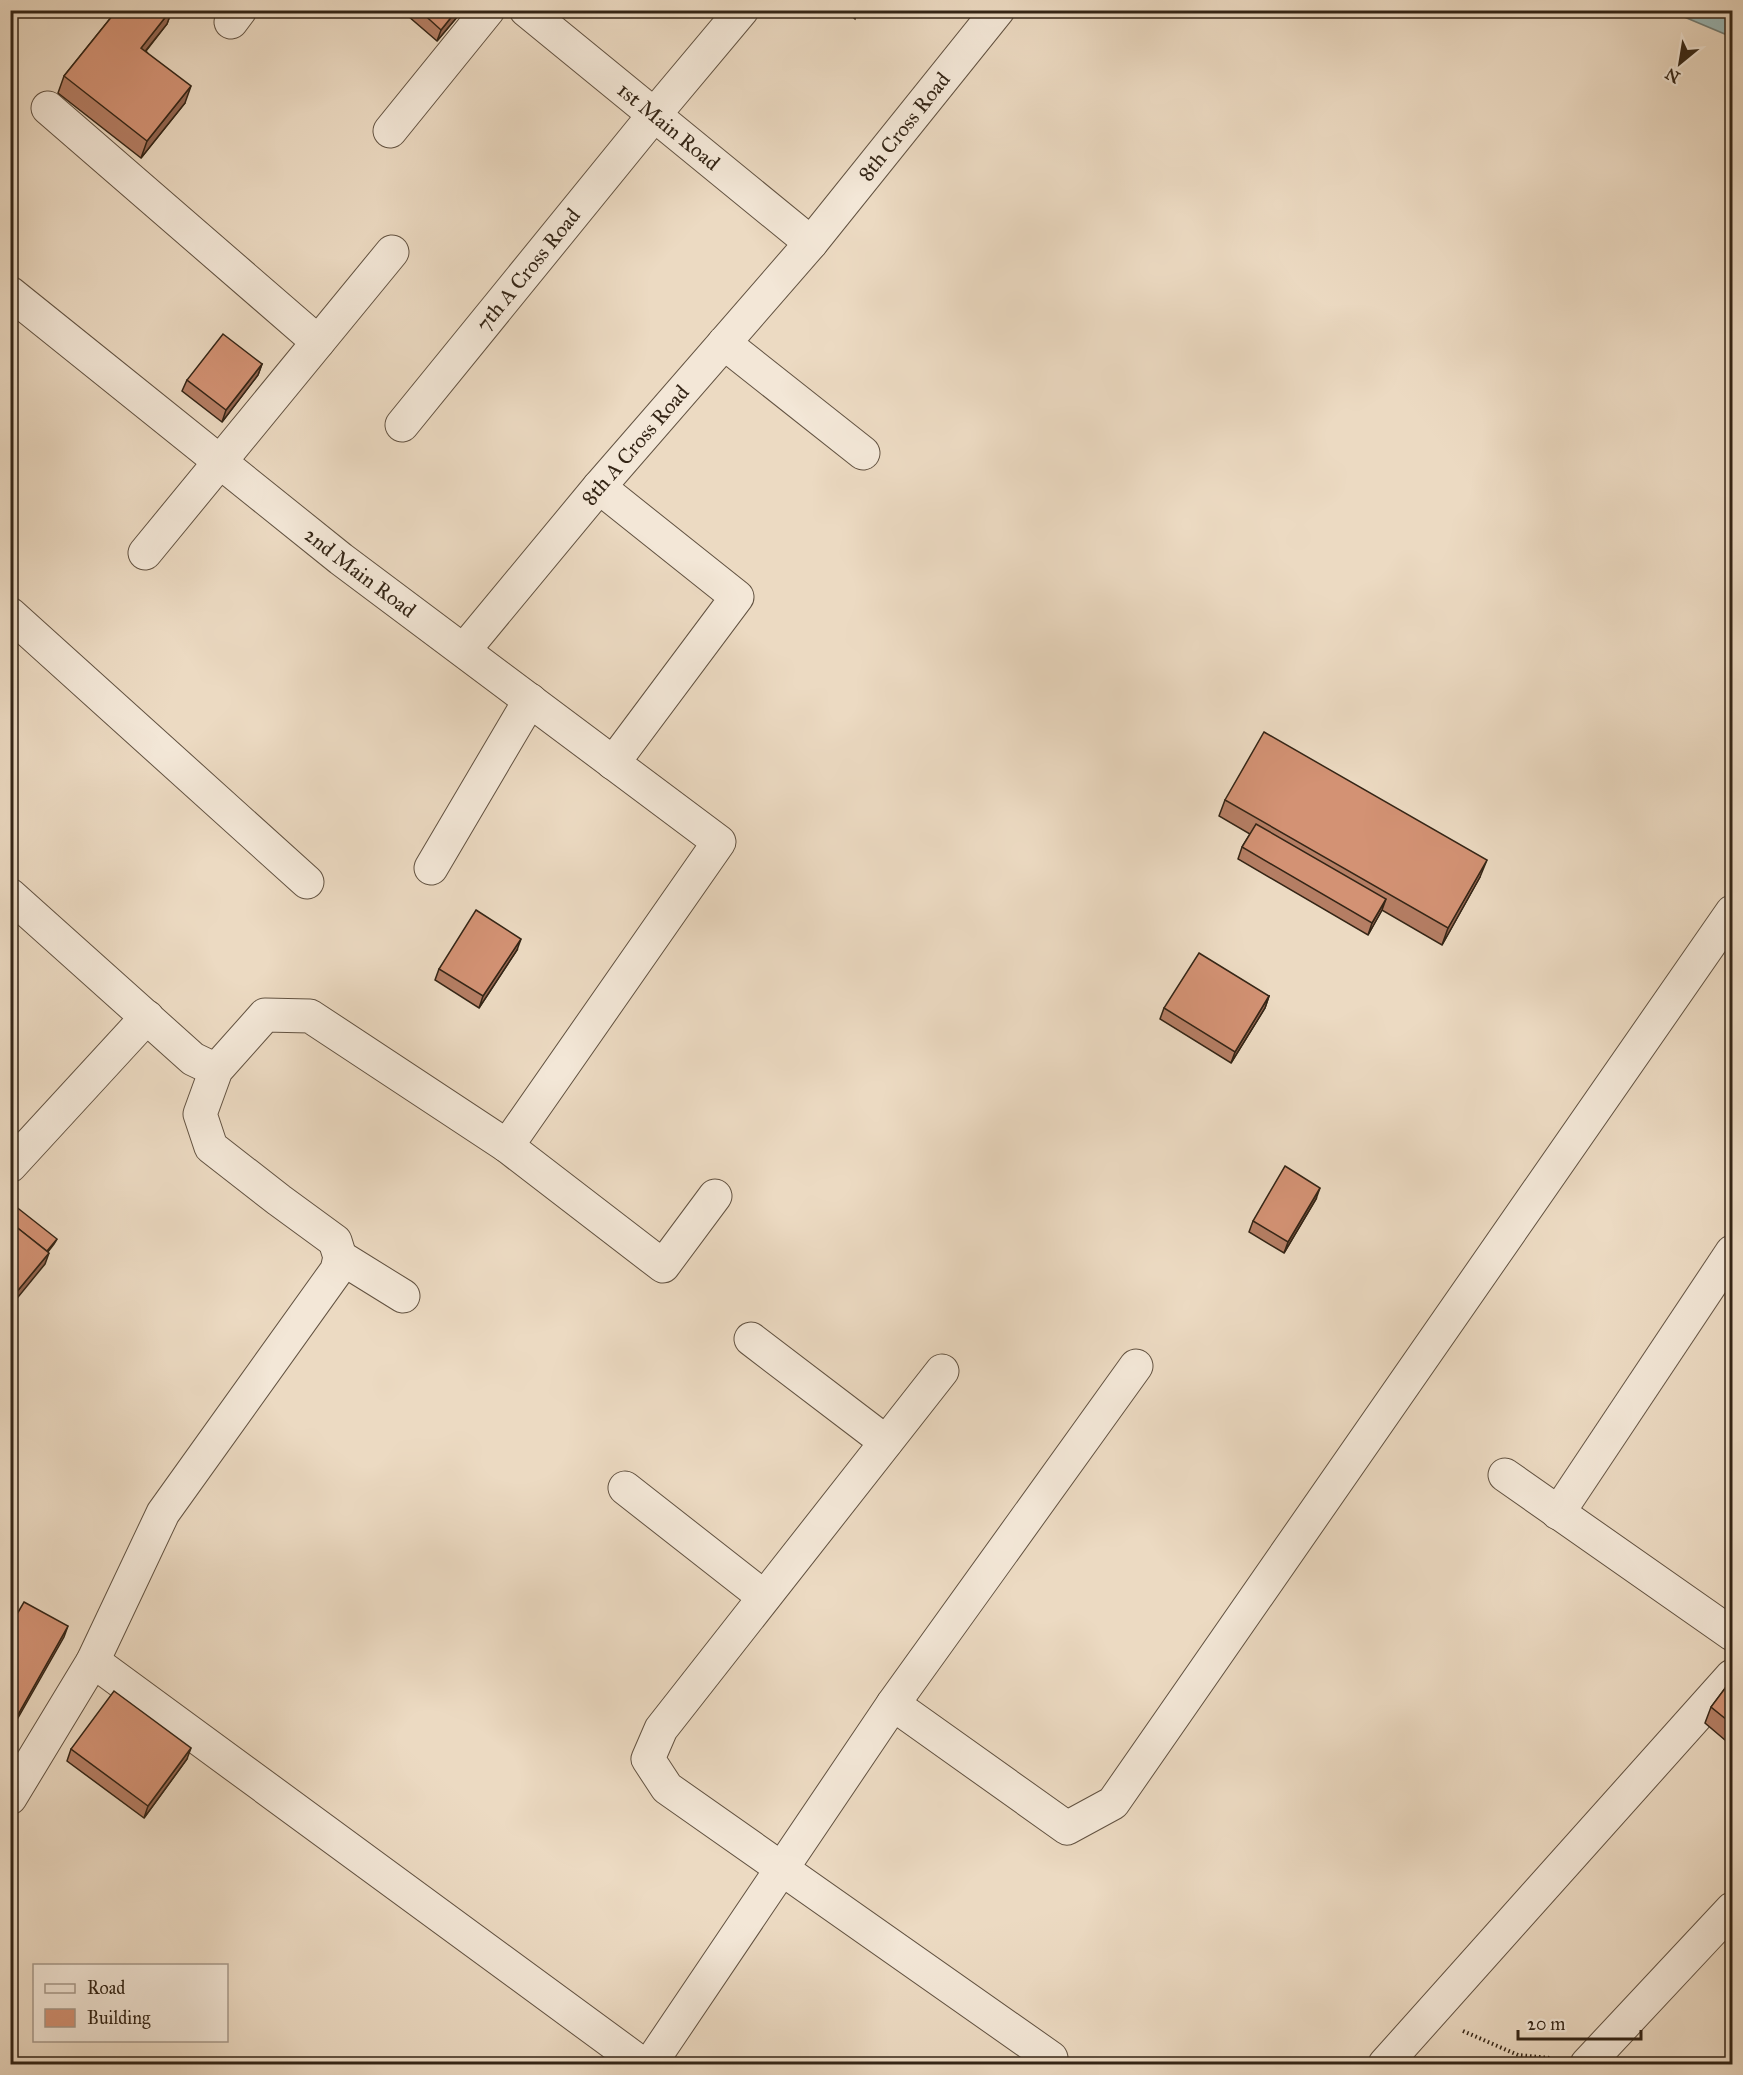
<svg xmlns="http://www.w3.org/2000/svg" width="1743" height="2075" font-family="'IM FELL Great Primer',serif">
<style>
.water{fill:#9ababa;stroke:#717e78;stroke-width:1.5}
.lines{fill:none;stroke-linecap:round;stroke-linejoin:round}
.minor-casing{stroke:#625241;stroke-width:35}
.path{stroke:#342516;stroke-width:4;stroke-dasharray:1.5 3;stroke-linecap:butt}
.minor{stroke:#f3e7d7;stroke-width:33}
.wall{fill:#b57e64;stroke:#342516;stroke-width:1.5}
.shaded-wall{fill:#946651;stroke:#342516;stroke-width:1.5}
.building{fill:#d39274;stroke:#342516;stroke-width:1.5}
.labels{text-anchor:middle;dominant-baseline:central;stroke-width:4.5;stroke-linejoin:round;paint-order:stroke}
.street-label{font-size:21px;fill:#342516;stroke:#f3e7d7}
</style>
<rect width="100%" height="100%" fill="#ecdac2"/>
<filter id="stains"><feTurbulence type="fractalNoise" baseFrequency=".00333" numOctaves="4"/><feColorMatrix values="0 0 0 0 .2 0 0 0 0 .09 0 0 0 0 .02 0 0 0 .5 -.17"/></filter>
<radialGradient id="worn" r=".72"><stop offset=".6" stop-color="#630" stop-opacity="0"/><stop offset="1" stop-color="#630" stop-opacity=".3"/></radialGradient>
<path class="water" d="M1670,11H1732V37Z"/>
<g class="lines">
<g class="minor-casing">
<g id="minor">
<path id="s1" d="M526,10L811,243"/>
<path d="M231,22L240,10"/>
<path d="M48,108L318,342"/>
<path d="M390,131L488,10"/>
<path id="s2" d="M10,293L341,559L719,842L507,1146"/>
<path d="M724,343L863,453"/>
<path id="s3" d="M402,425L654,115L742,10"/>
<path d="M599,487L737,597L613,763"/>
<path d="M145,553L392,252"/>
<path d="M10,614L307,882"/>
<path id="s4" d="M464,650L599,487L811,243L998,10"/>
<path d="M431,868L530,700"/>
<path d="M10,895L193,1059L216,1070"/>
<path d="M10,1166L147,1017"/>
<path d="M340,1257L403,1296"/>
<path d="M751,1339L886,1442"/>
<path d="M942,1371L661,1729L648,1759L667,1788L1051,2058"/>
<path d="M1505,1475L1732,1634"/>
<path d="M625,1488L764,1597"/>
<path d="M1558,1513L1732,1252"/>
<path d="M93,1661L642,2064"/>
<path d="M893,1704L1067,1828L1113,1803L1732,912"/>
<path d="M10,1798L93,1661L163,1513L337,1270L340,1257L335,1241L279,1200L211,1147L200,1114L216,1070L265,1015L310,1016L507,1146L663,1266L715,1196"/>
<path d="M650,2064L893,1704L1136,1366"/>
<path d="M1385,2064L1732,1676"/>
<path d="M1587,2064L1732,1909"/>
</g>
</g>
<path class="path" d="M1463,2031L1518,2055L1550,2058"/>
<use href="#minor" class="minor"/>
</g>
<g class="wall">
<path d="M117,10H172L167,24L146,51L185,103L141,158L58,93L64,76Z"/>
<path d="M401,10H463L437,41Z"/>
<path d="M845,10H858L855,19Z"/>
<path d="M262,364L258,375L222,422L182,391L187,380Z"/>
<path d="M1225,800L1480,877L1442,945L1382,910L1368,935L1238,859L1242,847L1250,834L1219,816Z"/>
<path d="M517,950L479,1008L435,980L439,969Z"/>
<path d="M1269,996L1265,1008L1231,1063L1160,1019L1164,1008Z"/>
<path d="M1316,1199L1284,1253L1249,1232L1253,1221Z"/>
<path d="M1732,1679V1746L1705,1723L1711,1707Z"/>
<path d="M71,1749L187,1759L144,1818L67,1761Z"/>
</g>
<g class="shaded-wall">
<path d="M171,10H172L167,24L135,64L141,48Z"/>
<path d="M457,10H463L437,41L441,30Z"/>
<path d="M191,86L185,103L141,158L147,141Z"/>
<path d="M262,364L258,375L222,422L226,410Z"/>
<path d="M1487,860L1480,877L1442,945L1448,928Z"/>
<path d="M1386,899L1382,910L1368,935L1372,923Z"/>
<path d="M521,939L517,950L479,1008L483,996Z"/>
<path d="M1269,996L1265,1008L1231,1063L1235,1052Z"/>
<path d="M1320,1188L1316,1199L1284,1253L1288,1242Z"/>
<path d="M57,1239L54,1244L44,1257L46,1252Z"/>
<path d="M49,1253L45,1264L10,1307V1300Z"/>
<path d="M68,1626L64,1637L10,1732L11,1727Z"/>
<path d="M191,1748L187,1759L144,1818L148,1806Z"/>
</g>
<g class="building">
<path d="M117,10H171L141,48L191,86L147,141L64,76Z"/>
<path d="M419,10H457L441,30Z"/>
<path d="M223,334L262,364L226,410L187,380Z"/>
<path d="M1264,732L1487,860L1448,928L1225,800Z"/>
<path d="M1256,824L1386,899L1372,923L1242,847Z"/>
<path d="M476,910L521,939L483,996L439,969Z"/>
<path d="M1199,953L1269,996L1235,1052L1164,1008Z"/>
<path d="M1285,1166L1320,1188L1288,1242L1253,1221Z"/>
<path d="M10,1202L57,1239L47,1251L10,1222Z"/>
<path d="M10,1222L49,1253L10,1300Z"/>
<path d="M24,1602L68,1626L11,1727L10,1626Z"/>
<path d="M1732,1679V1724L1711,1707Z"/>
<path d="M114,1691L191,1748L148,1806L71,1749Z"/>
</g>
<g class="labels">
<g class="street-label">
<text stroke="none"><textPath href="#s1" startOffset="184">1st Main Road</textPath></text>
<text stroke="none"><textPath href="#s4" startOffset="684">8th Cross Road</textPath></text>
<text stroke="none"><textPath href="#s3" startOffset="200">7th A Cross Road</textPath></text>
<text stroke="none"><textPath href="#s4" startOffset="267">8th A Cross Road</textPath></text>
<text stroke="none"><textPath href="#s2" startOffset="448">2nd Main Road</textPath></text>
</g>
</g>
<rect width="1743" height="2075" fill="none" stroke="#ecdac2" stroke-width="36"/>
<rect x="12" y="12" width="1719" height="2051" fill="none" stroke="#342516" stroke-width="3"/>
<rect x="18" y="18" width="1707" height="2039" fill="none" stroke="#342516" stroke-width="1.5"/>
<rect x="33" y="1964" width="195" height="78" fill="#f3e7d7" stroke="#a7998a" stroke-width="1.5"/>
<rect x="45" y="1984" width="30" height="9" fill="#f3e7d7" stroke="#a7998a" stroke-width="1.5"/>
<text x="87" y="1994" font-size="18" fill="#342516">Road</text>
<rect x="45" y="2009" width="30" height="18" fill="#d39274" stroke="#a7998a" stroke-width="1.5"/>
<text x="87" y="2024" font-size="18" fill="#342516">Building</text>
<g transform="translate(1680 63) rotate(210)" stroke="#f3e7d7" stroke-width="4.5" paint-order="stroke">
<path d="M0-4.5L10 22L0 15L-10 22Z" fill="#342516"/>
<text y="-9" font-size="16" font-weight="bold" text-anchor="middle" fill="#342516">N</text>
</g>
<path d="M1518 2030v9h123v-9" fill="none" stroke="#342516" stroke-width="3"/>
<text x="1527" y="2030" font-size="18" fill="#342516" stroke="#f3e7d7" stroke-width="4.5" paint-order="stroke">20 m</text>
<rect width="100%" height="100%" filter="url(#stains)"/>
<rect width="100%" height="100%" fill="url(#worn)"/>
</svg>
